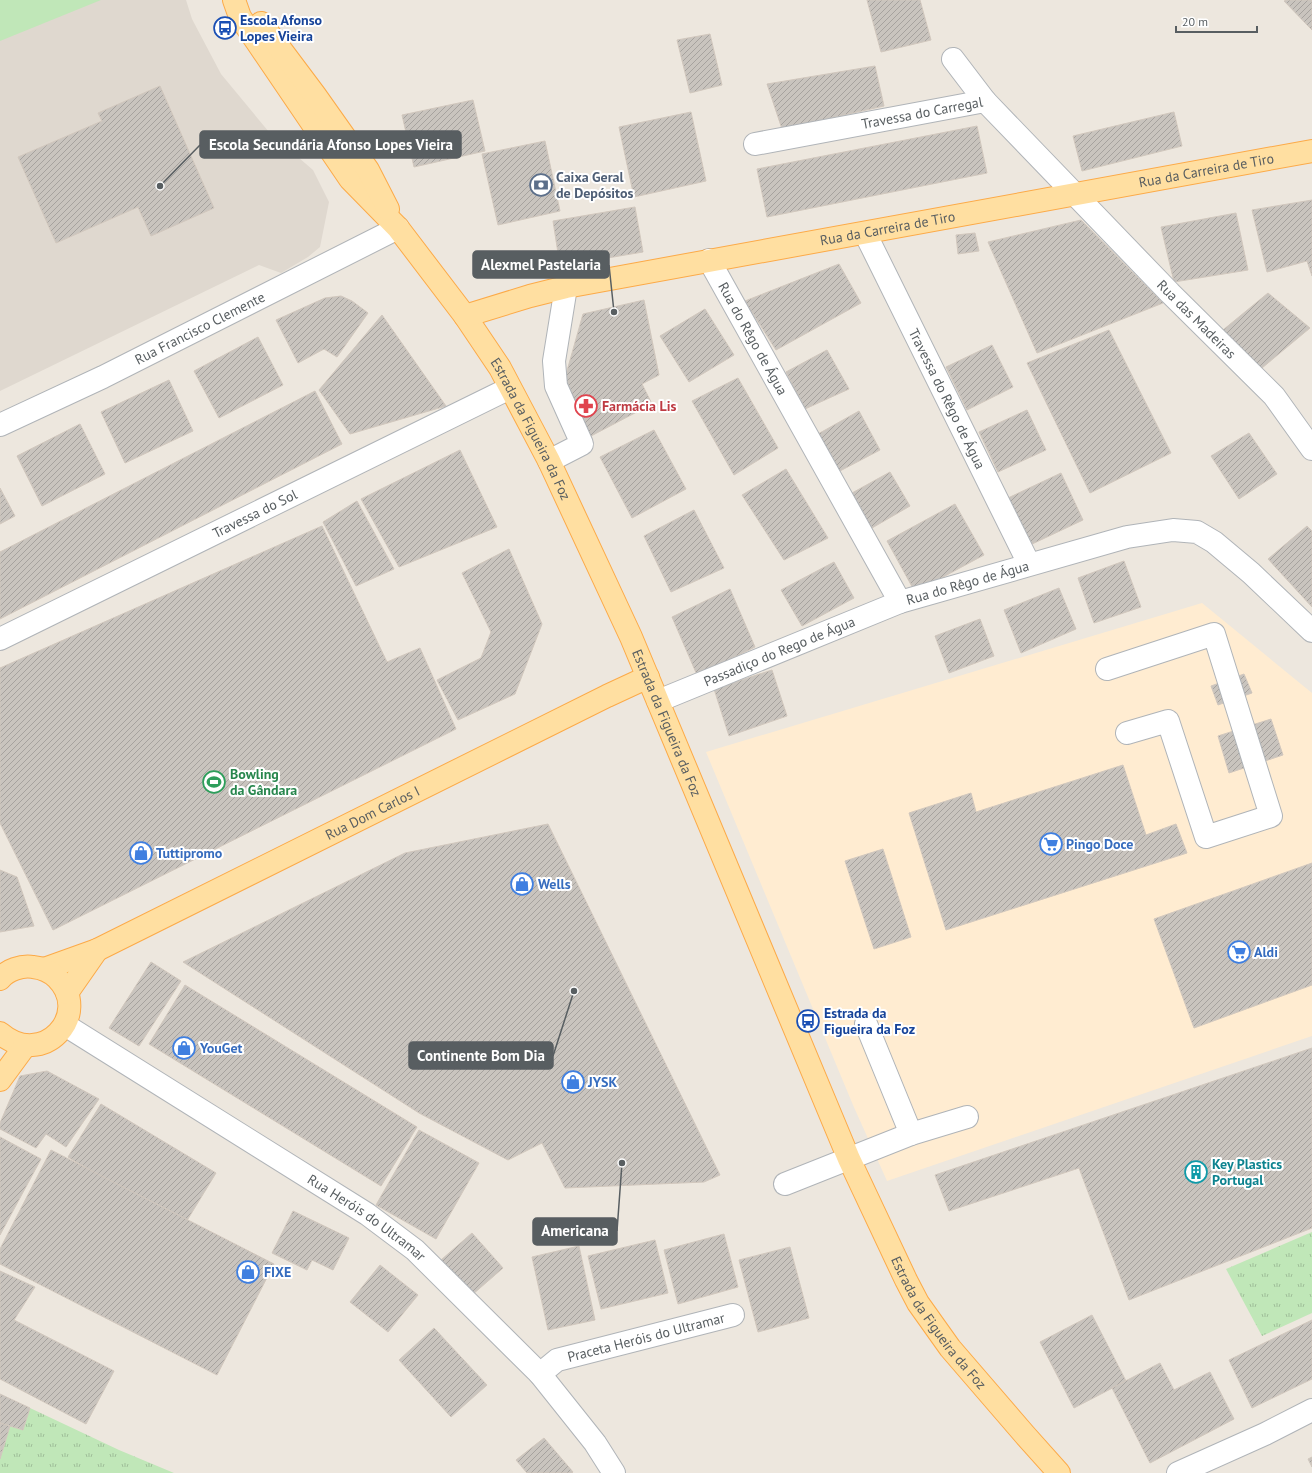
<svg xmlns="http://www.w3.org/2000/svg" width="1312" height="1473" font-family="'PT Sans',sans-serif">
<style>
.commercial{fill:#ffecd1}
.education{fill:#dfd8cf}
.grass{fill:url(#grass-tufts)}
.garden{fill:#c0e7b8}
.building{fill:url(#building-hatch);stroke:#d1c7bd}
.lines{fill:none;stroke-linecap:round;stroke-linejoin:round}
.minor-casing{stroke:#b0b4b8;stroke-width:24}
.major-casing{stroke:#fcaa48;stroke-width:24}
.minor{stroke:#fff;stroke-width:22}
.major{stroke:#ffdfa1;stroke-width:22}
.labels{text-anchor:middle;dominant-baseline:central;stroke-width:4;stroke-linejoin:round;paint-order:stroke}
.transit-label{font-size:14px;font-weight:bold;fill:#164399;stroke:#fff;text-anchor:start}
.street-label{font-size:14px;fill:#585e61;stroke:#fff}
.service-label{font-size:14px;font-weight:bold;fill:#4e5e75;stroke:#fff;text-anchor:start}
.health-label{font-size:14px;font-weight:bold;fill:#be3a42;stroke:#fff;text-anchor:start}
.leisure-label{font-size:14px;font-weight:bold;fill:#27864d;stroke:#fff;text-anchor:start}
.shop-label{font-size:14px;font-weight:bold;fill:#366cbe;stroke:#fff;text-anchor:start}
.culture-label{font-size:14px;font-weight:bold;fill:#0d838f;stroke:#fff;text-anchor:start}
.leader{fill:none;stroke:#585e61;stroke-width:1.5}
.callout-dot{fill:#585e61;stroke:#fff;stroke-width:1.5}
.callout{fill:#585e61;stroke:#585e61;stroke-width:1.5}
.callout-label{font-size:15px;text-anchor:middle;font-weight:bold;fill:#fff}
</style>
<defs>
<pattern id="grass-tufts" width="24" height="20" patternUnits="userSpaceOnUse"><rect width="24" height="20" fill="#c0e7b8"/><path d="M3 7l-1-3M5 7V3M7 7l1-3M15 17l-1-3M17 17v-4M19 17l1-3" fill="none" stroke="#9fbe99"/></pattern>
<pattern id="building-hatch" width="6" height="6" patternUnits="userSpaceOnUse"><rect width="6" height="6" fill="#c9c4be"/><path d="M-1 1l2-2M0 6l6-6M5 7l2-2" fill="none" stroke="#a6a29e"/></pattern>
</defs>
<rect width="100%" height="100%" fill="#ede7de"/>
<path class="commercial" d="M1202,603L1312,693V1036L887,1181L853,1105L706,752Z"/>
<path class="education" d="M0,0H186L192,19L221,74L269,132L313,170L329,202L320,247L308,257L281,273L259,265L0,391Z"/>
<g class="grass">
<path d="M1312,1232V1313L1262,1336L1226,1269Z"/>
<path d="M30,1408L119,1450L174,1473H0V1459L10,1426L23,1430Z"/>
</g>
<path class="garden" d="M0,0H101L0,41Z"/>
<g class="building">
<path d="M867,0H920L931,40L881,52Z"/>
<path d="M1287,0H1312V30L1284,1Z"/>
<path d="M710,34L722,85L690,93L677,40Z"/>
<path d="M875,66L884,106L782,129L767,84Z"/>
<path d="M160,86L214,208L151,236L138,207L56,243L18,157L102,121L98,113Z"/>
<path d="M473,100L485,151L414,167L402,115Z"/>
<path d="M691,112L706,181L634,197L619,127Z"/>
<path d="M1174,112L1182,146L1082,171L1073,136Z"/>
<path d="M977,126L987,173L767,217L757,169Z"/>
<path d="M545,141L560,211L498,225L482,154Z"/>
<path d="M1312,200V276L1307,261L1267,272L1252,210Z"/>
<path d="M635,207L643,252L560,266L553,221Z"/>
<path d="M1236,213L1248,270L1174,282L1161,227Z"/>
<path d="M1081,220L1163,303L1037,353L988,242Z"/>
<path d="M975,233L979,251L958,254L956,235Z"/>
<path d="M839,264L861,303L776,350L745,301Z"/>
<path d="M1268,293L1310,328L1262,368L1223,330Z"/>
<path d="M341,296L352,301L368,313L337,357L324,349L298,363L276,320L325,298Z"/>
<path d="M644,300L659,375L642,384L652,404L591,436L563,385L583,314Z"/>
<path d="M705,309L734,355L689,382L660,336Z"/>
<path d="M382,315L446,406L350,434L319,390Z"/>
<path d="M1109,330L1171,453L1090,493L1027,363Z"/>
<path d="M258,337L283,385L219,418L194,371Z"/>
<path d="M992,345L1013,387L967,410L946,367Z"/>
<path d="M827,350L849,389L805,409L786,372Z"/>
<path d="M738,378L778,448L734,475L692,401Z"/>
<path d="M169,380L193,431L125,463L101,412Z"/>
<path d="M315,391L342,444L0,619V552Z"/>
<path d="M1027,410L1046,450L998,472L979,432Z"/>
<path d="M859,411L880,450L838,472L818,434Z"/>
<path d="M80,424L105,474L42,506L17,456Z"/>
<path d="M654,430L686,489L632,518L600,457Z"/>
<path d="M1249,433L1277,474L1239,499L1211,456Z"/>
<path d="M460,450L497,527L399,567L361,499Z"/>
<path d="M786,469L828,538L784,560L742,495Z"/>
<path d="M890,472L910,506L872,528L852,493Z"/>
<path d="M1061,473L1083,520L1030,545L1008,498Z"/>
<path d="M0,488L15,516L0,524Z"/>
<path d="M357,501L394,569L356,586L323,522Z"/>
<path d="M955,504L984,555L915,592L887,541Z"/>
<path d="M694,510L724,568L671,592L644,536Z"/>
<path d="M322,526L387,662L420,648L456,729L53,930L0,823V668Z"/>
<path d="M1307,526L1312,531V607L1268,559Z"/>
<path d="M509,549L542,624L515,694L458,720L437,680L481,658L491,632L462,573Z"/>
<path d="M1124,561L1141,607L1094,623L1078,578Z"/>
<path d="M834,562L854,598L802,626L781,590Z"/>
<path d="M1059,588L1076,629L1021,653L1004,610Z"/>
<path d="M730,589L755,647L697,675L672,617Z"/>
<path d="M980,619L994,656L949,673L935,636Z"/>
<path d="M772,670L787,716L729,736L714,689Z"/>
<path d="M1244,674L1252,693L1218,705L1211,686Z"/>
<path d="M1271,719L1283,755L1229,773L1218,736Z"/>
<path d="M1123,765L1146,835L1176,824L1187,853L946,930L909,813L971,793L976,812Z"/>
<path d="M548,824L720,1175L704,1182L565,1188L542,1143L508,1160L419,1113L183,962L405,853Z"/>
<path d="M883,849L911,937L874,949L845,861Z"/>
<path d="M1312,863V985L1194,1028L1154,919Z"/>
<path d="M0,870L17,877L34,926L0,932Z"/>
<path d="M151,962L181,981L139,1046L109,1028Z"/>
<path d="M185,985L417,1127L381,1186L149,1044Z"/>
<path d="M1312,1048V1228L1129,1300L1079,1168L949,1211L935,1175Z"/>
<path d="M47,1071L99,1099L66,1147L46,1134L36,1148L0,1129V1123L20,1076Z"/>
<path d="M101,1104L216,1173L183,1227L68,1157Z"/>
<path d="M419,1130L479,1163L436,1239L376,1205Z"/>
<path d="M0,1137L41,1159L0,1235Z"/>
<path d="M51,1150L274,1264L217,1375L0,1264V1249Z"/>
<path d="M293,1211L349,1238L333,1270L312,1260L307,1270L272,1253Z"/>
<path d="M472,1233L503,1268L472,1295L441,1260Z"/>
<path d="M724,1234L738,1287L678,1304L664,1250Z"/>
<path d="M655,1240L668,1293L601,1309L588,1256Z"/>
<path d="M579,1246L595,1320L548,1330L532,1257Z"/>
<path d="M790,1247L809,1318L758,1332L739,1260Z"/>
<path d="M380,1265L418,1295L388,1332L350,1302Z"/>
<path d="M0,1271L35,1287L14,1320L114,1371L86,1424L0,1379Z"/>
<path d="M1092,1315L1126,1381L1074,1408L1040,1342Z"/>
<path d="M1312,1320V1379L1252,1408L1229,1360Z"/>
<path d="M434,1328L487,1385L451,1417L399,1360Z"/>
<path d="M1160,1363L1174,1390L1210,1372L1234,1419L1150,1463L1112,1388Z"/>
<path d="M0,1394L30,1408L23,1430L0,1423Z"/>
<path d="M0,1423L10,1426L0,1459Z"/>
<path d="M544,1438L573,1472L572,1473H527L516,1460Z"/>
<path d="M1312,1457V1467L1308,1459Z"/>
</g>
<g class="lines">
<g class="minor-casing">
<g id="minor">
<path d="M953,59L985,101"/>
<path id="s1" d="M755,144L985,101L1170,293L1274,396L1312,449"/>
<path id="s2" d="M865,233L1029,564"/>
<path id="s3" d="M709,260L900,602L1127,537L1173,530L1197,532L1214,542L1251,573L1312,631"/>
<path id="s4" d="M0,425L103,377L398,228"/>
<path d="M549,461L582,444L556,386L554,361L566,287"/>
<path id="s5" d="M0,639L510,388"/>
<path d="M1107,669L1214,634L1271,816L1206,837L1168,721L1127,733"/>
<path id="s6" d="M658,701L900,602"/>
<path d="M866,1024L911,1134"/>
<path id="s7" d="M65,1025L367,1214L415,1250L540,1374L595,1443L614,1473"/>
<path d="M785,1184L911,1134L967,1117"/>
<path id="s8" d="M540,1374L557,1360L733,1315"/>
<path d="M1178,1473L1265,1434L1312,1410"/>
</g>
</g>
<g class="major-casing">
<g id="major">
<path id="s9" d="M234,0L240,17L350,179L398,228L465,316L500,368L549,461L631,637L849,1159L906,1280L918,1303L950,1348L1025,1435L1059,1473"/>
<path d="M261,23L315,95L368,170L388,209"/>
<path id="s10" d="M465,316L530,296L566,287L1312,151"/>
<path id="s11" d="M44,969L97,950L607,696L648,677"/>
<path d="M0,979C7,970 22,965 33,967C43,968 51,972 57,978C93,1014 43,1070 0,1033"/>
<path d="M67,993L97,950"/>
<path d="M0,1080L25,1046"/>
</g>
</g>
<use href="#minor" class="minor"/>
<use href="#major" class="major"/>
</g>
<defs>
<g id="bus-ring" transform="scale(1.15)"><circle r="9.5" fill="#fff" stroke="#1a4fb4" stroke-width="1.5"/><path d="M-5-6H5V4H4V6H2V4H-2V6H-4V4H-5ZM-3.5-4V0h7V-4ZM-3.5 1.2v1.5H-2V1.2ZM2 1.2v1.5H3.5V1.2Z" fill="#1a4fb4"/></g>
<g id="bank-ring" transform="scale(1.15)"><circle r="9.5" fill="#fff" stroke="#5c6f8a" stroke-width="1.5"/><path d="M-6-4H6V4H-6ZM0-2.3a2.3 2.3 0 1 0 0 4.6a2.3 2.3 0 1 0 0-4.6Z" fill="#5c6f8a"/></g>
<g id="pharmacy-ring" transform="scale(1.15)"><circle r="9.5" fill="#fff" stroke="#e0444e" stroke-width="1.5"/><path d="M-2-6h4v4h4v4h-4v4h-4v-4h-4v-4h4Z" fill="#e0444e"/></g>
<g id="stadium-ring" transform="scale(1.15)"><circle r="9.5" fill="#fff" stroke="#2e9e5b" stroke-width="1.5"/><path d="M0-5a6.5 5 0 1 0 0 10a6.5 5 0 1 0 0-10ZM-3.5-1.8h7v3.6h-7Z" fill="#2e9e5b"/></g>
<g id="supermarket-ring" transform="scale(1.15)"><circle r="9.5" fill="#fff" stroke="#3f7fe0" stroke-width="1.5"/><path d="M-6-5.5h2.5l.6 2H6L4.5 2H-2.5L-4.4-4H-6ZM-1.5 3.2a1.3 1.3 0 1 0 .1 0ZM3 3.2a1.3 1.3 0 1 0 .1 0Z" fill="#3f7fe0"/></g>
<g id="shop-ring" transform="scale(1.15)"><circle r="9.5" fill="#fff" stroke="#3f7fe0" stroke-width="1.5"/><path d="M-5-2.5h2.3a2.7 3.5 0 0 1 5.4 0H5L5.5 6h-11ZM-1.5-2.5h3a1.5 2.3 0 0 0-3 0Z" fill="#3f7fe0"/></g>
<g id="building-ring" transform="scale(1.15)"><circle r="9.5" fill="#fff" stroke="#0f9aa8" stroke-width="1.5"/><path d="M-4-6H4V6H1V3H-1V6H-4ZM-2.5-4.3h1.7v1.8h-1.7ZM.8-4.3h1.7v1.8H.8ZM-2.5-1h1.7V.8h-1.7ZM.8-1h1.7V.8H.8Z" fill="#0f9aa8"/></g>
</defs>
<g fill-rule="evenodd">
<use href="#bus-ring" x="225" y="28"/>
<use href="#bank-ring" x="541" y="185"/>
<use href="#pharmacy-ring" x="586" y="406"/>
<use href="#stadium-ring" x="214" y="782"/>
<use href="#supermarket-ring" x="1051" y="844"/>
<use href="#shop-ring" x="141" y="853"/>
<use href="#shop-ring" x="522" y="884"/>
<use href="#supermarket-ring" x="1239" y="952"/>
<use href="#bus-ring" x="808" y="1021"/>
<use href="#shop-ring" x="184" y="1048"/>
<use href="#shop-ring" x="573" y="1082"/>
<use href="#building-ring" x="1196" y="1172"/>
<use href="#shop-ring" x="248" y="1272"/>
</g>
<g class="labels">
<g class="transit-label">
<text x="240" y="20">Escola Afonso<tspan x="240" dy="16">Lopes Vieira</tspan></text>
<text x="824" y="1013">Estrada da<tspan x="824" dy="16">Figueira da Foz</tspan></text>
</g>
<g class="street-label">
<text stroke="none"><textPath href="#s1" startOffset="170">Travessa do Carregal</textPath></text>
<text stroke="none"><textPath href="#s10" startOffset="756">Rua da Carreira de Tiro</textPath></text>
<text stroke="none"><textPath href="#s10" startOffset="432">Rua da Carreira de Tiro</textPath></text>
<text stroke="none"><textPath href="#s1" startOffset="538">Rua das Madeiras</textPath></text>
<text stroke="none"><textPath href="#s4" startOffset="222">Rua Francisco Clemente</textPath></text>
<text stroke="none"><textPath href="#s3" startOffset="90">Rua do Rêgo de Água</textPath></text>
<text stroke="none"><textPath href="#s2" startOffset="185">Travessa do Rêgo de Água</textPath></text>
<text stroke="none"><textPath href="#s9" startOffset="524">Estrada da Figueira da Foz</textPath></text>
<text stroke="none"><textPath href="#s5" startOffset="284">Travessa do Sol</textPath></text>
<text stroke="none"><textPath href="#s3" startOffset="462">Rua do Rêgo de Água</textPath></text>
<text stroke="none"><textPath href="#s6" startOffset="131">Passadiço do Rego de Água</textPath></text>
<text stroke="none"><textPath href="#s9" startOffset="848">Estrada da Figueira da Foz</textPath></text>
<text stroke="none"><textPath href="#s11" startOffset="364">Rua Dom Carlos I</textPath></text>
<text stroke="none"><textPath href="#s7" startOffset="358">Rua Heróis do Ultramar</textPath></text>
<text stroke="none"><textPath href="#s9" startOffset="1508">Estrada da Figueira da Foz</textPath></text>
<text stroke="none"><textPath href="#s8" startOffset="114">Praceta Heróis do Ultramar</textPath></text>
</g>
<g class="service-label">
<text x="556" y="177">Caixa Geral<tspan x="556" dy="16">de Depósitos</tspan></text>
</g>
<g class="health-label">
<text x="602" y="406">Farmácia Lis</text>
</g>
<g class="leisure-label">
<text x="230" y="774">Bowling<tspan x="230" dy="16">da Gândara</tspan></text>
</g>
<g class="shop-label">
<text x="1066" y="844">Pingo Doce</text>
<text x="156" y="853">Tuttipromo</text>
<text x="538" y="884">Wells</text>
<text x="1254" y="952">Aldi</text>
<text x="200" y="1048">YouGet</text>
<text x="588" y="1082">JYSK</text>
<text x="264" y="1272">FIXE</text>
</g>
<g class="culture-label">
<text x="1212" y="1164">Key Plastics<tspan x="1212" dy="16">Portugal</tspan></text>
</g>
</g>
<path class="leader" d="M160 186L200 145M614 312L609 265M574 991L553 1056M622 1163L617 1231"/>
<g class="callout-dot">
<circle cx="160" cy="186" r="4"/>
<circle cx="614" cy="312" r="4"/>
<circle cx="574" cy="991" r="4"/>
<circle cx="622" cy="1163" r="4"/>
</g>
<g class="callout">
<rect x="200" y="131" width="261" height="27" rx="4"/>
<rect x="473" y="251" width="136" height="27" rx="4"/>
<rect x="409" y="1042" width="144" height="27" rx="4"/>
<rect x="533" y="1218" width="84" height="27" rx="4"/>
</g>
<g class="callout-label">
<text x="331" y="150">Escola Secundária Afonso Lopes Vieira</text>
<text x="541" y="270">Alexmel Pastelaria</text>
<text x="481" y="1061">Continente Bom Dia</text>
<text x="575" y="1236">Americana</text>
</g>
<path d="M1176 26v6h81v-6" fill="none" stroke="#585e61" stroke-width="2"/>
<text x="1182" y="26" font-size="12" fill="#585e61" stroke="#ffffff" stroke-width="3" paint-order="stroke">20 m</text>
</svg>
